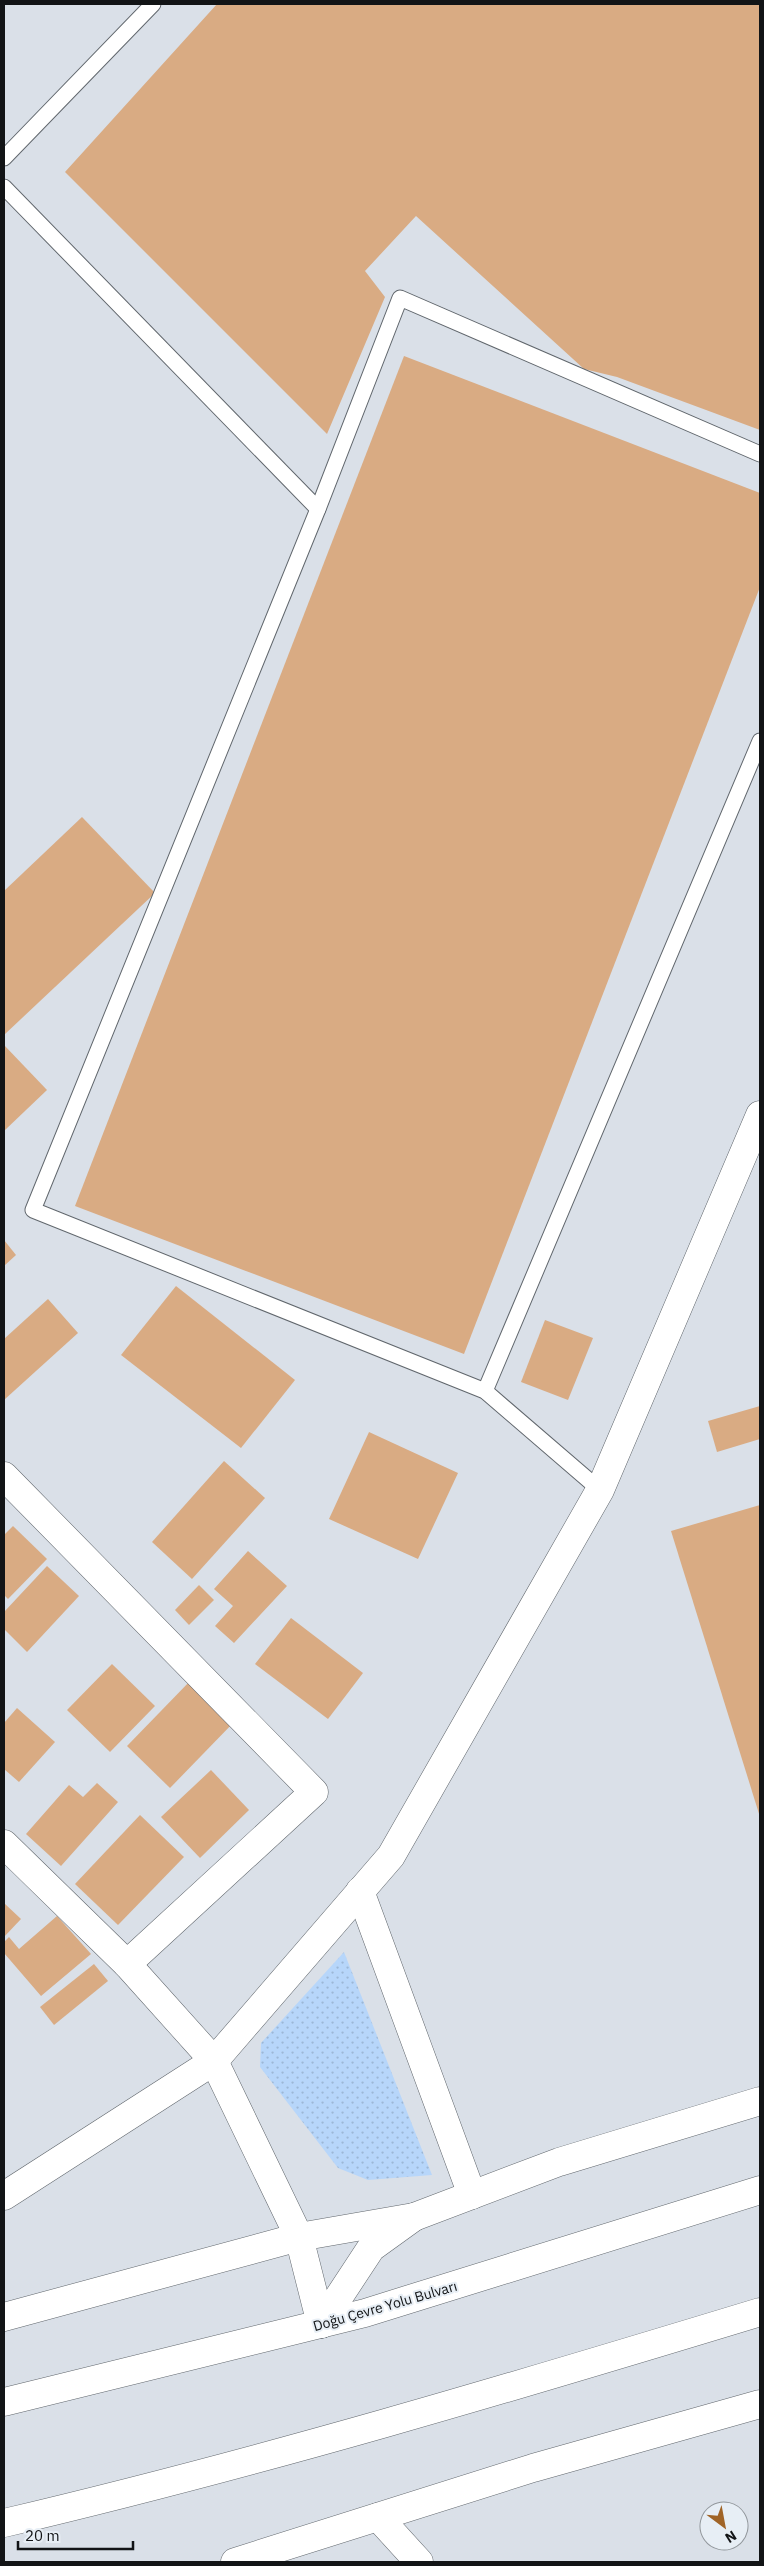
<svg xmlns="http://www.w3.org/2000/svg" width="764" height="2566" font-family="'IBM Plex Sans',sans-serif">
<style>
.grass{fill:url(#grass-dots)}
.building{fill:#d9ab83}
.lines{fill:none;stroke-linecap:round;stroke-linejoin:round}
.service-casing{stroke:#61676d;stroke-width:17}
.minor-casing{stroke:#61676d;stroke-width:29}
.trunk-casing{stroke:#61676d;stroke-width:29}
.service{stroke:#fff;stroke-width:15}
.minor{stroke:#fff;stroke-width:28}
.trunk{stroke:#fff;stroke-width:28}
.labels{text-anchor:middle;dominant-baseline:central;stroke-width:4;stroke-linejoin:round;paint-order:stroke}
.street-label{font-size:14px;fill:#121416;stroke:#e7eef5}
</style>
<defs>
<pattern id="grass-dots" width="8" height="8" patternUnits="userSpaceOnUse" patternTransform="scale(1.25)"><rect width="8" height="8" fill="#b7d6fa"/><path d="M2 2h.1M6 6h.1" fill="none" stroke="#9cb7d6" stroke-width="1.8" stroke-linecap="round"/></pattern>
</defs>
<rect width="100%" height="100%" fill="#dae0e8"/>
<path class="grass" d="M344,1952L432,2175L368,2180L338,2168L260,2067L261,2043Z"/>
<g class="building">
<path d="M217,4H760V430L617,377L584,369L416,216L365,271L385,297L327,434L65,172Z"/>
<path d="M404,356L760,493V587L464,1354L75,1206Z"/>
<path d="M82,817L155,893L4,1035V891Z"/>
<path d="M4,1045L47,1090L4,1131Z"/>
<path d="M4,1240L16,1255L4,1266Z"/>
<path d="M176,1286L295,1380L241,1448L121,1355Z"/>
<path d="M48,1299L78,1333L4,1400V1339Z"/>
<path d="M545,1320L593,1338L568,1400L521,1382Z"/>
<path d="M760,1406V1439L717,1452L708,1421Z"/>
<path d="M369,1432L458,1473L418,1559L329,1519Z"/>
<path d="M224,1461L265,1498L192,1579L152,1542Z"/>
<path d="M760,1505V1817L671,1531Z"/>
<path d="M13,1526L47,1559L8,1599L4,1595V1535Z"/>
<path d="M248,1551L287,1586L234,1643L215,1626L233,1606L214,1589Z"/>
<path d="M47,1566L79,1596L27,1652L4,1629V1612Z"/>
<path d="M199,1585L214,1600L189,1625L175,1610Z"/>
<path d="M291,1618L363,1673L328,1719L255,1664Z"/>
<path d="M112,1664L155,1706L110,1752L67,1710Z"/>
<path d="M192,1679L235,1721L170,1788L127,1746Z"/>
<path d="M17,1708L55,1742L19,1782L4,1769V1723Z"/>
<path d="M211,1770L249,1810L200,1858L161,1817Z"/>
<path d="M97,1783L118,1802L61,1866L26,1834L69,1785L83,1797Z"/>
<path d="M140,1815L184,1857L118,1925L75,1884Z"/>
<path d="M4,1903L21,1919L4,1937Z"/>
<path d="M57,1916L91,1954L41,1996L4,1953V1942L9,1937L19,1949Z"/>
<path d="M94,1964L108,1981L54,2025L40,2007Z"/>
</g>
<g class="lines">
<g class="service-casing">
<g id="service">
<path d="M4,158L153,4"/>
<path d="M4,187L318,509"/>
<path d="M485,1391L760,741"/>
<path d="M600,1490L485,1391L33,1210L318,509L400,298L760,454"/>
</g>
</g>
<g class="minor-casing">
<g id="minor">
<path d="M4,1476L314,1792L127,1964"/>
<path d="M4,1844L127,1964L214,2061L299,2237L321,2324"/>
<path d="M360,1891L472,2195"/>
<path d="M4,2196L214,2061L391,1856L600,1490L760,1115"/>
<path d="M4,2317L299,2237L414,2217"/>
<path d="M378,2517L419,2562"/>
<path d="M235,2562L533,2468L760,2404"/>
</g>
</g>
<g class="trunk-casing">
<g id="trunk">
<path d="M321,2324L371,2248L414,2217L559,2162L760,2101"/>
<path d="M4,2402L365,2313L760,2190"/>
<path d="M4,2523C259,2463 510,2388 760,2312"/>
</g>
</g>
<use href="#service" class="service"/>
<use href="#minor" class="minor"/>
<use href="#trunk" class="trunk"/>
</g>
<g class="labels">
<g class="street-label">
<text transform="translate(385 2306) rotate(-16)">Doğu Çevre Yolu Bulvarı</text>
</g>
</g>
<rect width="764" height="2566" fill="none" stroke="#121416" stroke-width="10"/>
<g transform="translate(724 2526) rotate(148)"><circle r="24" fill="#e7eef5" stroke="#92979c"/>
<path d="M0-4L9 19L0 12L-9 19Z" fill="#a06427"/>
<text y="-8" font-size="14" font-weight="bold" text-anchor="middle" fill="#121416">N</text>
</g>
<path d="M18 2541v8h115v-8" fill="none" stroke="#121416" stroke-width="2.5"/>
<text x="25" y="2541" font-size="15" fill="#121416" stroke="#e7eef5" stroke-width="4" paint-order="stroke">20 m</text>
</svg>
